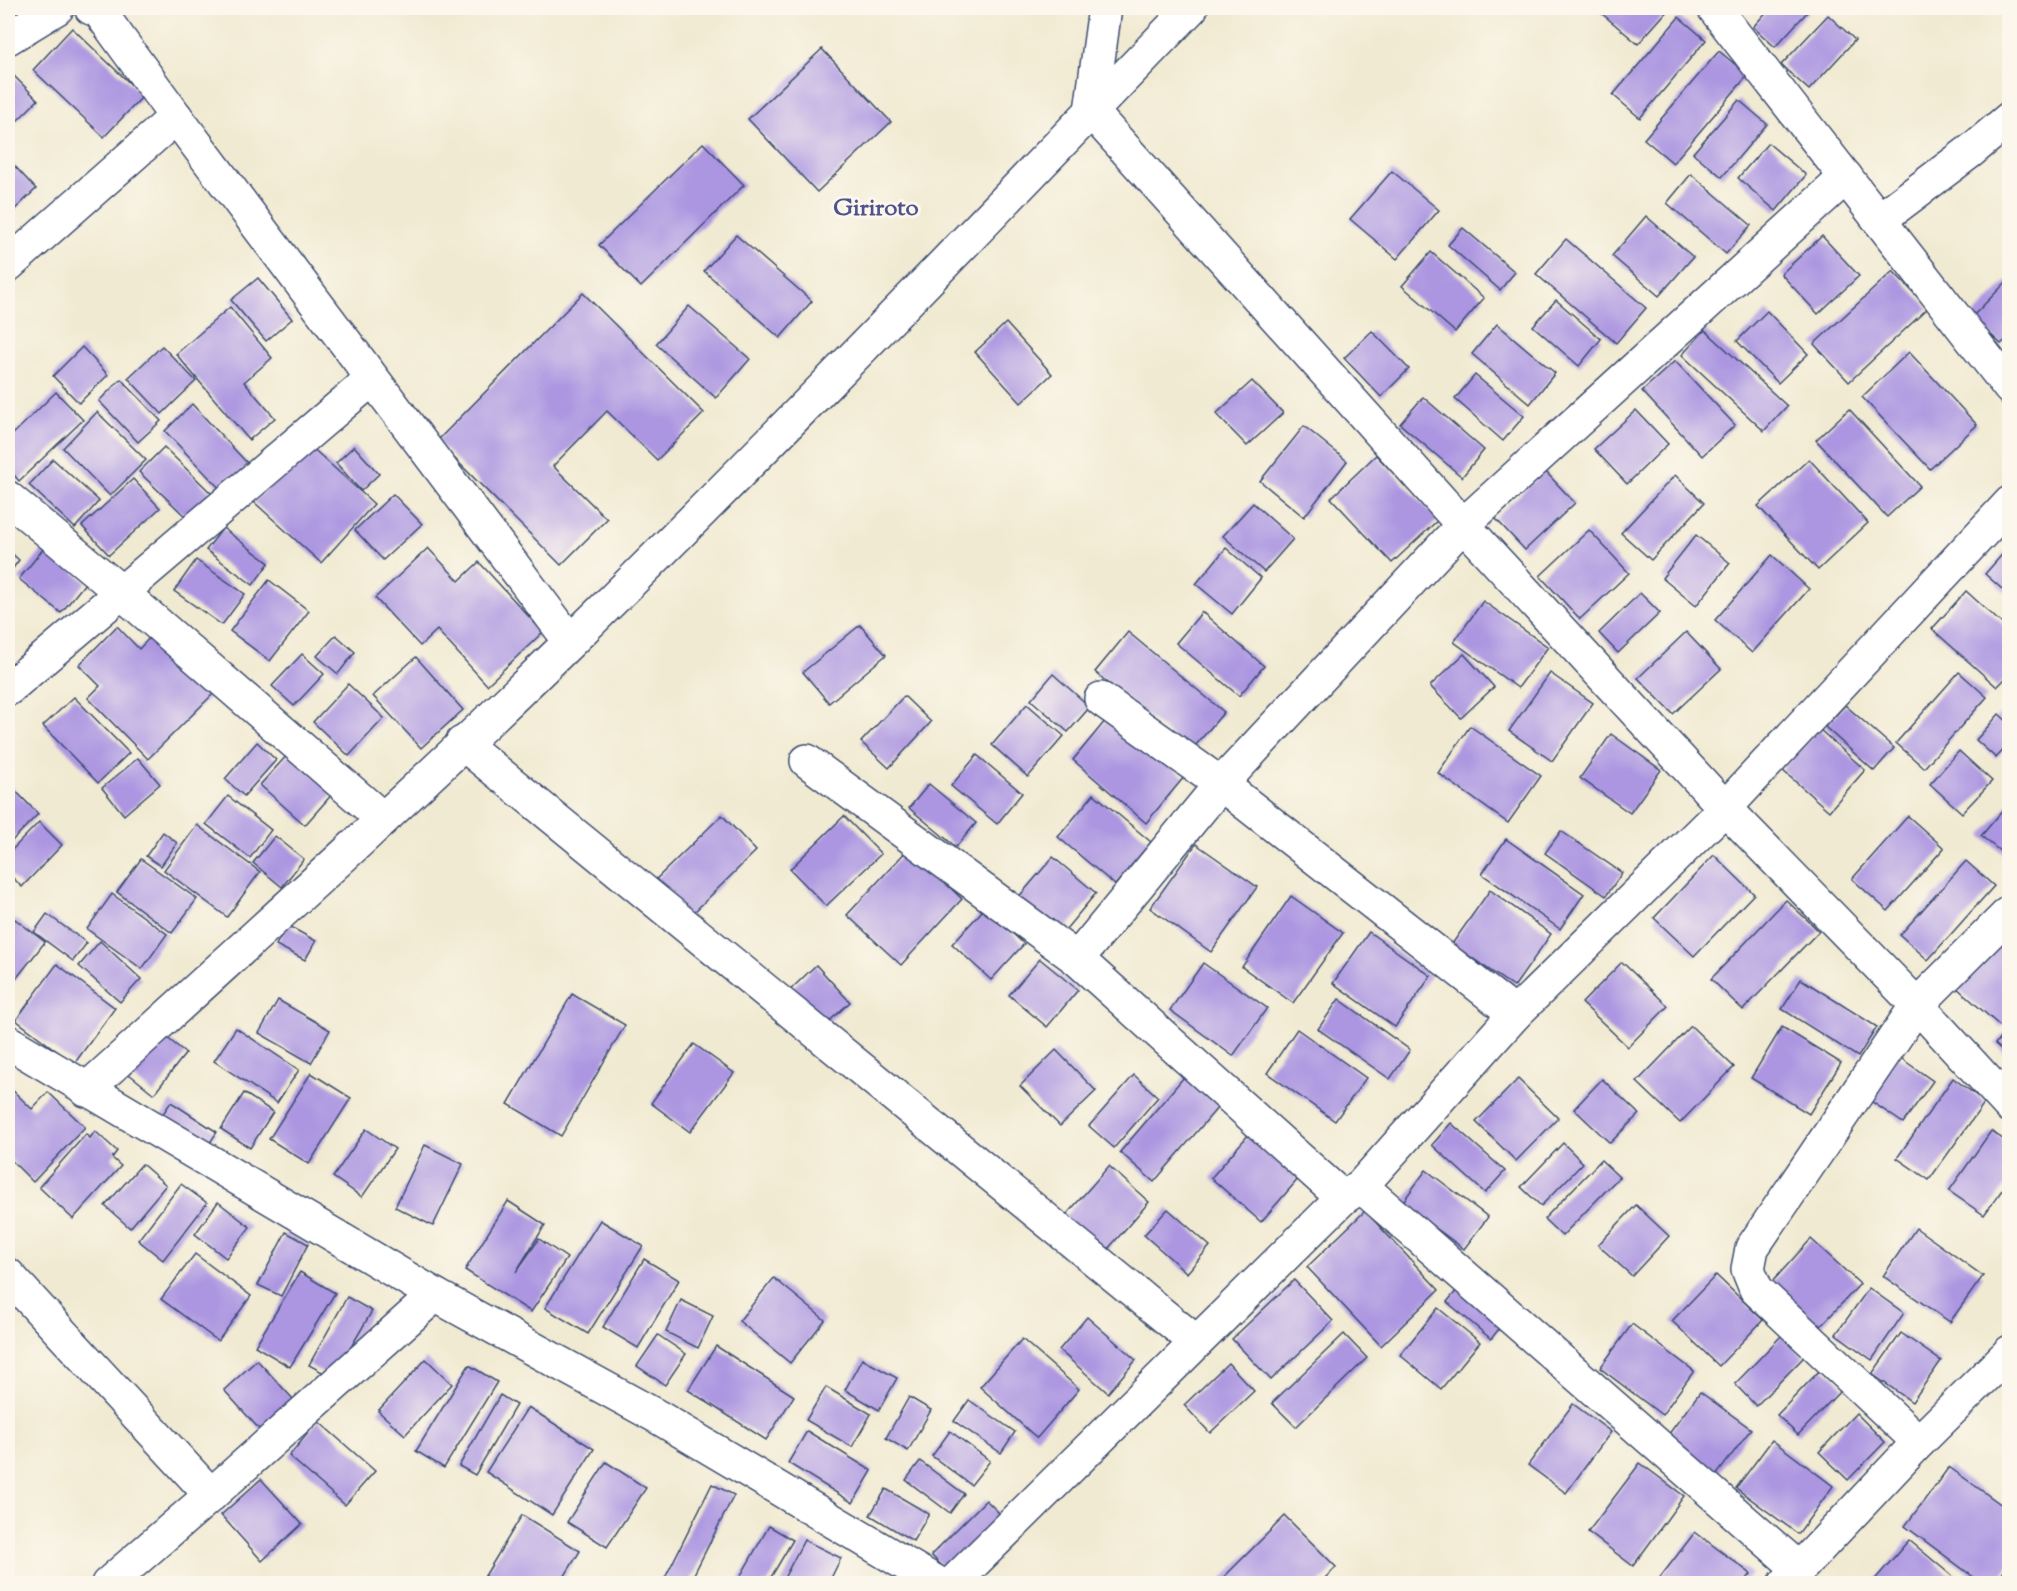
<svg xmlns="http://www.w3.org/2000/svg" width="2017" height="1591" font-family="'Sorts Mill Goudy',serif">
<style>
.building{fill:#ac96e1}
.lines{fill:none;stroke-linecap:round;stroke-linejoin:round}
.minor-casing{stroke:#3b4b6f;stroke-width:36}
.minor{stroke:#fff;stroke-width:33}
.labels{text-anchor:middle;dominant-baseline:central;stroke-width:6;stroke-linejoin:round;paint-order:stroke}
.quarter-label{font-size:24px;font-weight:bold;fill:#4e538c;stroke:#fbf7ec}
</style>
<rect width="100%" height="100%" fill="#fbf7ec"/>
<filter id="ink" filterUnits="userSpaceOnUse"><feTurbulence type="fractalNoise" baseFrequency=".0167" numOctaves="2"/><feDisplacementMap in="SourceGraphic" scale="12" xChannelSelector="R" yChannelSelector="G"/><feConvolveMatrix kernelMatrix="1 2 1 2 8 2 1 2 1" color-interpolation-filters="sRGB"/></filter>
<filter id="wash" filterUnits="userSpaceOnUse"><feTurbulence type="fractalNoise" baseFrequency=".008" numOctaves="4" result="noise"/><feDisplacementMap in="SourceGraphic" scale="24" xChannelSelector="R" yChannelSelector="G"/><feGaussianBlur stdDeviation="1.35" result="paint"/><feColorMatrix in="noise" values="0 0 0 0 0 0 0 0 0 0 0 0 0 0 0 0 0 1.4 0 .05"/><feComposite in="paint" operator="in"/></filter>
<g filter="url(#wash)">
<rect width="100%" height="100%" fill="#f1ead2"/>
<g id="blocks">
<g class="building">
<path d="M1604,8H1670L1638,44L1600,12Z"/>
<path d="M1770,8H1811L1775,47L1753,27Z"/>
<path d="M1828,15L1855,40L1809,90L1781,65Z"/>
<path d="M1679,17L1706,40L1640,118L1613,95Z"/>
<path d="M72,28L143,96L104,137L33,70Z"/>
<path d="M822,49L891,122L817,192L748,119Z"/>
<path d="M1719,51L1748,75L1673,163L1644,139Z"/>
<path d="M8,70L38,100L17,121L8,111Z"/>
<path d="M1739,100L1767,124L1722,177L1693,153Z"/>
<path d="M703,143L744,185L641,287L599,245Z"/>
<path d="M1768,143L1806,175L1776,211L1738,178Z"/>
<path d="M8,159L36,189L8,216Z"/>
<path d="M1392,171L1439,210L1397,259L1350,219Z"/>
<path d="M1691,174L1751,225L1726,254L1667,203Z"/>
<path d="M1646,216L1693,257L1659,296L1612,256Z"/>
<path d="M1463,228L1515,272L1500,290L1448,245Z"/>
<path d="M736,235L812,301L780,338L704,271Z"/>
<path d="M1822,236L1859,276L1818,314L1781,274Z"/>
<path d="M1566,239L1646,308L1616,343L1536,274Z"/>
<path d="M1431,252L1484,298L1455,332L1402,286Z"/>
<path d="M1893,271L1928,308L1849,382L1814,344Z"/>
<path d="M258,278L292,319L266,341L231,300Z"/>
<path d="M2010,278V336L2001,344L1972,317Z"/>
<path d="M583,293L704,413L657,460L607,411L553,466L607,519L561,565L437,441Z"/>
<path d="M1556,300L1601,339L1579,366L1533,326Z"/>
<path d="M689,306L750,359L716,398L656,344Z"/>
<path d="M230,307L272,358L244,382L275,418L249,440L176,354Z"/>
<path d="M1767,311L1808,354L1778,383L1737,341Z"/>
<path d="M1006,323L1052,374L1021,403L975,352Z"/>
<path d="M1497,324L1555,373L1530,404L1472,354Z"/>
<path d="M1705,330L1787,406L1764,431L1682,355Z"/>
<path d="M1372,331L1409,369L1381,397L1344,358Z"/>
<path d="M162,346L196,381L162,414L128,378Z"/>
<path d="M82,347L108,375L79,403L53,376Z"/>
<path d="M1909,352L1977,425L1930,469L1862,397Z"/>
<path d="M1675,361L1735,425L1702,456L1642,391Z"/>
<path d="M1475,375L1524,416L1503,441L1455,399Z"/>
<path d="M121,379L161,421L138,442L99,401Z"/>
<path d="M1252,381L1283,413L1247,446L1216,414Z"/>
<path d="M56,392L83,420L19,481L8,468V439Z"/>
<path d="M1423,397L1484,450L1462,477L1400,424Z"/>
<path d="M192,404L249,465L222,491L165,431Z"/>
<path d="M1849,409L1920,486L1887,517L1816,440Z"/>
<path d="M1636,410L1668,444L1627,484L1594,449Z"/>
<path d="M97,412L146,460L110,496L63,448Z"/>
<path d="M1304,426L1347,461L1304,517L1260,481Z"/>
<path d="M307,443L374,504L321,563L254,502Z"/>
<path d="M354,446L379,474L361,491L336,463Z"/>
<path d="M164,447L214,496L190,521L139,472Z"/>
<path d="M1376,455L1438,520L1392,563L1331,498Z"/>
<path d="M53,459L99,501L75,528L29,485Z"/>
<path d="M1809,459L1868,523L1818,570L1758,506Z"/>
<path d="M1545,471L1575,503L1525,550L1495,518Z"/>
<path d="M1675,475L1704,503L1651,560L1621,533Z"/>
<path d="M133,479L160,508L109,555L82,526Z"/>
<path d="M393,494L422,524L383,560L355,530Z"/>
<path d="M1253,503L1293,539L1264,572L1223,536Z"/>
<path d="M223,528L269,563L253,585L206,550Z"/>
<path d="M1589,530L1629,573L1580,619L1540,576Z"/>
<path d="M1696,535L1730,563L1696,606L1662,578Z"/>
<path d="M44,548L86,582L61,613L19,579Z"/>
<path d="M428,548L459,581L479,562L543,632L487,685L437,630L420,646L375,598Z"/>
<path d="M1226,548L1261,578L1232,614L1196,584Z"/>
<path d="M2007,549L2010,551V596L1985,574Z"/>
<path d="M8,550L19,560L8,575Z"/>
<path d="M1772,555L1809,589L1752,653L1715,620Z"/>
<path d="M196,560L245,594L222,625L174,591Z"/>
<path d="M269,580L309,611L270,661L230,631Z"/>
<path d="M1966,591L2010,631V674L1997,687L1932,629Z"/>
<path d="M1640,593L1660,613L1618,653L1599,633Z"/>
<path d="M1483,601L1548,647L1518,688L1454,642Z"/>
<path d="M1202,612L1264,666L1239,696L1176,643Z"/>
<path d="M860,625L886,655L829,703L803,672Z"/>
<path d="M117,626L139,649L154,633L214,693L148,759L88,698L100,686L79,665Z"/>
<path d="M1128,632L1224,712L1190,752L1095,672Z"/>
<path d="M1686,632L1721,669L1673,714L1638,678Z"/>
<path d="M336,635L355,652L338,674L317,656Z"/>
<path d="M302,654L324,674L294,706L272,686Z"/>
<path d="M1464,654L1494,687L1461,718L1430,686Z"/>
<path d="M416,657L463,710L421,748L373,696Z"/>
<path d="M1959,672L1987,697L1924,768L1896,743Z"/>
<path d="M1550,673L1593,703L1552,761L1509,731Z"/>
<path d="M1053,674L1090,707L1068,732L1031,700Z"/>
<path d="M348,684L384,718L349,756L313,722Z"/>
<path d="M904,696L931,722L889,768L861,742Z"/>
<path d="M74,697L129,753L98,783L43,726Z"/>
<path d="M1027,704L1064,736L1028,777L992,745Z"/>
<path d="M1845,705L1894,748L1874,771L1825,727Z"/>
<path d="M1999,714L2010,724V743L1996,758L1976,740Z"/>
<path d="M1110,715L1184,777L1146,823L1073,760Z"/>
<path d="M1470,726L1541,776L1508,823L1438,773Z"/>
<path d="M1819,729L1865,770L1829,811L1782,770Z"/>
<path d="M1611,734L1661,770L1630,813L1580,778Z"/>
<path d="M257,742L276,760L244,796L225,779Z"/>
<path d="M1959,751L1992,781L1962,813L1930,784Z"/>
<path d="M289,753L334,792L305,825L260,785Z"/>
<path d="M977,755L1022,793L997,824L951,786Z"/>
<path d="M138,758L160,784L124,815L102,788Z"/>
<path d="M8,783L38,814L8,845Z"/>
<path d="M929,784L976,823L956,847L909,808Z"/>
<path d="M1094,794L1151,842L1115,885L1058,837Z"/>
<path d="M228,796L271,830L250,858L206,824Z"/>
<path d="M2010,802V859L1981,836Z"/>
<path d="M722,815L756,851L685,921L650,885Z"/>
<path d="M844,816L881,854L826,906L790,869Z"/>
<path d="M1908,816L1944,848L1888,911L1852,879Z"/>
<path d="M39,822L62,845L22,887L8,873V854Z"/>
<path d="M197,825L260,872L227,917L164,870Z"/>
<path d="M1561,831L1622,873L1606,896L1545,853Z"/>
<path d="M163,832L177,843L161,866L146,856Z"/>
<path d="M275,836L304,859L282,887L253,863Z"/>
<path d="M1506,839L1584,894L1560,929L1482,874Z"/>
<path d="M1196,844L1257,887L1211,952L1150,908Z"/>
<path d="M909,848L962,899L901,965L847,915Z"/>
<path d="M1714,855L1754,894L1694,956L1654,918Z"/>
<path d="M1053,857L1096,893L1061,935L1017,899Z"/>
<path d="M141,859L197,899L172,933L117,892Z"/>
<path d="M1966,861L1994,886L1928,960L1900,935Z"/>
<path d="M1490,890L1551,934L1514,987L1452,944Z"/>
<path d="M112,894L167,934L142,969L87,929Z"/>
<path d="M1291,896L1343,933L1293,1003L1242,967Z"/>
<path d="M1786,900L1819,931L1743,1010L1711,979Z"/>
<path d="M985,908L1024,944L991,980L952,944Z"/>
<path d="M47,914L87,943L73,961L34,932Z"/>
<path d="M15,919L45,942L8,989V928Z"/>
<path d="M287,925L316,941L305,960L276,945Z"/>
<path d="M2010,926V1017L2001,1027L1956,987Z"/>
<path d="M1369,932L1431,976L1395,1027L1333,983Z"/>
<path d="M100,941L141,979L120,1002L79,966Z"/>
<path d="M1040,959L1078,990L1047,1027L1009,995Z"/>
<path d="M1622,962L1668,1006L1628,1047L1582,1003Z"/>
<path d="M1203,963L1267,1008L1233,1056L1170,1010Z"/>
<path d="M57,964L115,1008L74,1064L16,1020Z"/>
<path d="M816,965L850,1002L822,1028L788,992Z"/>
<path d="M1801,979L1877,1027L1858,1057L1782,1009Z"/>
<path d="M572,994L625,1025L561,1136L508,1104Z"/>
<path d="M1339,999L1410,1050L1390,1079L1318,1029Z"/>
<path d="M278,1000L330,1030L311,1063L259,1033Z"/>
<path d="M1691,1026L1734,1067L1680,1123L1637,1082Z"/>
<path d="M1782,1027L1841,1063L1809,1114L1751,1078Z"/>
<path d="M2010,1027V1057L1995,1044Z"/>
<path d="M236,1028L299,1070L277,1103L214,1061Z"/>
<path d="M1297,1029L1366,1078L1335,1121L1267,1073Z"/>
<path d="M161,1033L186,1053L154,1094L129,1074Z"/>
<path d="M694,1044L734,1073L690,1132L651,1103Z"/>
<path d="M1056,1050L1096,1091L1060,1126L1020,1086Z"/>
<path d="M1895,1054L1933,1081L1903,1123L1865,1097Z"/>
<path d="M1190,1070L1224,1100L1154,1182L1120,1152Z"/>
<path d="M311,1073L351,1098L309,1164L269,1139Z"/>
<path d="M1134,1075L1158,1097L1114,1148L1089,1126Z"/>
<path d="M1953,1078L1985,1102L1929,1180L1897,1158Z"/>
<path d="M1518,1079L1558,1118L1516,1161L1476,1122Z"/>
<path d="M1602,1079L1639,1114L1610,1143L1574,1109Z"/>
<path d="M8,1086L32,1109L48,1092L85,1127L33,1182L8,1157Z"/>
<path d="M244,1093L273,1112L250,1148L221,1129Z"/>
<path d="M171,1102L217,1132L206,1149L160,1118Z"/>
<path d="M1451,1123L1505,1171L1485,1193L1432,1145Z"/>
<path d="M366,1129L395,1149L362,1197L333,1177Z"/>
<path d="M95,1131L117,1151L112,1158L121,1166L73,1219L39,1187L86,1134L90,1138Z"/>
<path d="M1991,1131L2010,1144V1179L1984,1215L1949,1191Z"/>
<path d="M1249,1134L1299,1178L1261,1222L1211,1178Z"/>
<path d="M1563,1143L1583,1163L1541,1206L1521,1187Z"/>
<path d="M425,1145L463,1164L433,1226L395,1207Z"/>
<path d="M1601,1160L1619,1177L1562,1236L1544,1219Z"/>
<path d="M142,1164L166,1185L130,1228L105,1206Z"/>
<path d="M1109,1166L1149,1202L1101,1257L1060,1222Z"/>
<path d="M1426,1170L1488,1217L1464,1249L1402,1203Z"/>
<path d="M181,1184L207,1203L163,1260L138,1240Z"/>
<path d="M508,1201L545,1225L516,1272L539,1239L567,1258L531,1312L465,1270Z"/>
<path d="M218,1202L250,1227L226,1258L195,1234Z"/>
<path d="M1636,1205L1669,1236L1632,1276L1598,1245Z"/>
<path d="M1168,1209L1210,1246L1187,1273L1144,1235Z"/>
<path d="M1365,1211L1439,1290L1381,1346L1307,1267Z"/>
<path d="M600,1220L643,1246L588,1334L545,1308Z"/>
<path d="M1916,1228L1983,1276L1950,1322L1883,1276Z"/>
<path d="M286,1232L308,1244L281,1296L258,1285Z"/>
<path d="M1811,1239L1860,1284L1819,1328L1771,1283Z"/>
<path d="M195,1254L251,1296L218,1341L161,1299Z"/>
<path d="M644,1259L679,1280L638,1348L603,1327Z"/>
<path d="M300,1272L335,1293L290,1367L255,1346Z"/>
<path d="M1716,1275L1763,1320L1719,1366L1672,1321Z"/>
<path d="M774,1278L825,1320L790,1363L739,1321Z"/>
<path d="M1294,1280L1333,1321L1271,1380L1232,1339Z"/>
<path d="M1463,1283L1506,1320L1491,1339L1447,1302Z"/>
<path d="M1869,1288L1904,1313L1872,1360L1836,1334Z"/>
<path d="M347,1297L372,1311L333,1378L309,1365Z"/>
<path d="M681,1300L713,1316L698,1348L666,1332Z"/>
<path d="M1438,1308L1480,1342L1441,1389L1400,1355Z"/>
<path d="M1087,1317L1136,1360L1108,1393L1059,1350Z"/>
<path d="M1632,1324L1694,1371L1662,1415L1600,1368Z"/>
<path d="M1901,1333L1941,1361L1912,1402L1872,1374Z"/>
<path d="M1344,1334L1367,1358L1296,1427L1272,1403Z"/>
<path d="M658,1335L686,1354L665,1385L637,1366Z"/>
<path d="M1782,1335L1804,1357L1756,1406L1735,1384Z"/>
<path d="M1022,1339L1079,1389L1037,1438L980,1387Z"/>
<path d="M716,1346L794,1396L766,1440L688,1390Z"/>
<path d="M426,1359L452,1384L405,1435L378,1411Z"/>
<path d="M862,1359L897,1378L879,1410L845,1390Z"/>
<path d="M257,1360L293,1399L260,1430L224,1390Z"/>
<path d="M1228,1363L1254,1391L1210,1433L1184,1405Z"/>
<path d="M469,1365L497,1382L444,1468L416,1451Z"/>
<path d="M1823,1367L1844,1387L1798,1435L1777,1415Z"/>
<path d="M826,1387L871,1414L852,1447L806,1420Z"/>
<path d="M1700,1392L1751,1429L1713,1480L1662,1443Z"/>
<path d="M500,1395L516,1405L475,1475L459,1466Z"/>
<path d="M909,1397L931,1410L908,1451L886,1438Z"/>
<path d="M969,1400L1015,1432L1001,1453L954,1421Z"/>
<path d="M1573,1404L1611,1432L1566,1493L1528,1465Z"/>
<path d="M528,1407L594,1449L552,1515L486,1472Z"/>
<path d="M1856,1413L1885,1442L1848,1480L1819,1452Z"/>
<path d="M318,1421L375,1471L345,1505L289,1456Z"/>
<path d="M807,1431L872,1471L853,1503L788,1463Z"/>
<path d="M950,1431L990,1461L971,1485L932,1456Z"/>
<path d="M1772,1440L1833,1486L1798,1534L1736,1488Z"/>
<path d="M920,1461L964,1494L950,1513L906,1480Z"/>
<path d="M606,1462L646,1488L607,1547L567,1522Z"/>
<path d="M1640,1463L1684,1496L1633,1566L1588,1532Z"/>
<path d="M1949,1467L2010,1511V1563L1995,1584H1983L1905,1526Z"/>
<path d="M261,1479L302,1524L262,1561L221,1515Z"/>
<path d="M712,1484L734,1495L689,1584H662Z"/>
<path d="M886,1489L929,1514L913,1541L870,1515Z"/>
<path d="M986,1500L1001,1515L947,1571L931,1555Z"/>
<path d="M522,1515L580,1551L560,1584H480Z"/>
<path d="M1285,1516L1336,1567L1319,1584H1217Z"/>
<path d="M769,1526L793,1540L767,1584H736Z"/>
<path d="M1695,1532L1751,1574L1743,1584H1655Z"/>
<path d="M804,1540L841,1558L828,1584H781Z"/>
<path d="M1909,1540L1959,1582L1957,1584H1871Z"/>
</g>
</g>
</g>
<g filter="url(#ink)">
<use href="#blocks" fill-opacity="0" stroke="#3b4b6f" stroke-width="1.5"/>
<g class="lines">
<g class="minor-casing">
<g id="minor">
<path d="M91,8L99,11L176,117L570,641"/>
<path d="M1105,8L1091,111L1463,525L1725,808L1917,1005L2010,1106"/>
<path d="M1714,8L2010,388"/>
<path d="M8,38L57,8"/>
<path d="M1879,220L1972,150L2010,118"/>
<path d="M8,265L176,117"/>
<path d="M8,498L121,592L383,819"/>
<path d="M8,689L372,379"/>
<path d="M1101,699L1221,784L1515,1014"/>
<path d="M462,743L1196,1342"/>
<path d="M807,761L1077,959"/>
<path d="M8,1042L435,1295L658,1417L939,1584"/>
<path d="M86,1090C249,942 413,795 571,641C782,434 986,220 1191,8"/>
<path d="M1361,1186L1798,1568"/>
<path d="M1343,1198L1077,959L1221,784L1463,525L1846,177"/>
<path d="M8,1275L211,1495"/>
<path d="M1919,1442L1756,1289L1748,1269L1752,1248L1917,1005L2010,912"/>
<path d="M108,1584L211,1495L435,1295"/>
<path d="M952,1584L1343,1198L1361,1186L1515,1014L1725,808L2010,503"/>
<path d="M1785,1584L1919,1442L2010,1352"/>
</g>
</g>
<use href="#minor" class="minor"/>
</g>
</g>
<g class="labels">
<g class="quarter-label">
<text x="876" y="209">Giriroto</text>
</g>
</g>
<rect width="2017" height="1591" fill="none" stroke="#fbf7ec" stroke-width="30"/>
</svg>
